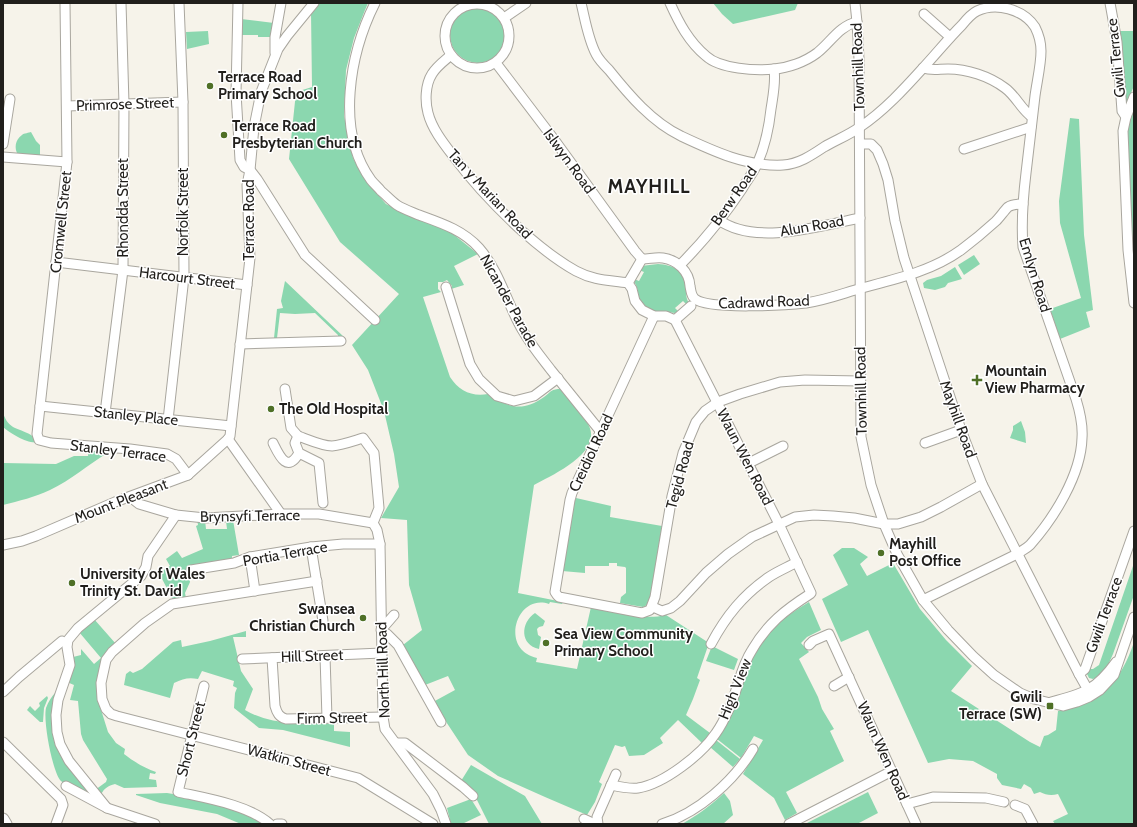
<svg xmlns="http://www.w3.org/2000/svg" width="1137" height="827" font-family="Cabin,sans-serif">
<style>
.green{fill:#8bd7af}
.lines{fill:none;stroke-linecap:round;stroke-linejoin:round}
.minor-casing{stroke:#a9a69e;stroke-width:11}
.major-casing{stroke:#a9a69e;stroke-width:13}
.minor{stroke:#fff;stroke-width:9}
.major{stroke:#fff;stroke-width:11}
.poi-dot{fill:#4f7027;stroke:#fff;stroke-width:1.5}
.labels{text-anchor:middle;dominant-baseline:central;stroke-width:3;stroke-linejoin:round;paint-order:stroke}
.street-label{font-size:15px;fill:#211f1c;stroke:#fff}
.poi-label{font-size:15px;font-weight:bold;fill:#211f1c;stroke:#fff;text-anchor:start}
.district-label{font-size:19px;font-weight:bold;letter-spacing:1px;fill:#211f1c;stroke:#fff}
</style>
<rect width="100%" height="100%" fill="#f6f3ea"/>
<g class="green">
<path d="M318,3H368L365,10L354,38L346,70L344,116L353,158L365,180L386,204L409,215L448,230L478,254L454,266L464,285L451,289L452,286L447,280L443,282H438V289L441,292L423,297L450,377C459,391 472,397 488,394C508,408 523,412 544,397C552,391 551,389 561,389C568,398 575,407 582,416C584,419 588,423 589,426C602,453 552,475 534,485L518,593L563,602L562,604L550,602L549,604C516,593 499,650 537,658L536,662L577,669L591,607C615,611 642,621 666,615L709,643L697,678L700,680L693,699L686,715L710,733L702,743L678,720L660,738L663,743L644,755L629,756L625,746L622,747L615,745L599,782L602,784L595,802L587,815L545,797L498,776L468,755L433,702L455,690L448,676L425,685L403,645L422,630L409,585L407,520L381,518L399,487L394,454L384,411L368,370L352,345L399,294L340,242L289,159L296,92L312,87L311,12Z"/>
<path d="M713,3H798L795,10L733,24L722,14Z"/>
<circle cx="478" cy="35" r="28"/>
<path d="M241,19L274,23L272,37H258V35H241Z"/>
<path d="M208,31L209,44L187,49L186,32Z"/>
<path d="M1120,31H1134V86L1125,107Z"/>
<path d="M1134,106V269L1126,136L1128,124Z"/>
<path d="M1070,118L1079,119L1084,235L1093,310L1086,312L1090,327L1060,339L1050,309L1081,298L1060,223L1059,201Z"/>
<path d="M31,132L36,141L40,145V157L18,155C14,148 15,140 22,135C24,133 29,133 31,132Z"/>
<path d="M974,255L980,264L964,275L958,265Z"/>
<path d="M658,264C673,265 684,270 686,287C687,293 685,297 689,303L687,305L683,301L675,308L679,312C674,314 672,312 667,312C652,312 640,310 638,293C637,288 637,285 633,281L634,279L639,281L644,272L639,270L641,266Z"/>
<path d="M955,267L962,279L948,283L945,287L935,290L924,288L923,283L927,280L941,276Z"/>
<path d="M285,281L344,337H338V335L315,313L295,314L280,313L277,338H274L277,309L283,308L281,301Z"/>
<path d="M3,413C9,430 17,427 31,435C34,437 36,440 38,442C29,445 10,433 3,427Z"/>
<path d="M1021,421L1025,432L1026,443L1010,438L1013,430V426Z"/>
<path d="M92,448L107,451V453C88,465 71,480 50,490C35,497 19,501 3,505V463L56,464L74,456H88L89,450Z"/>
<path d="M576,498L611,506L610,517L662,526L650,598C649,603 648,605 643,607L620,603L621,597L626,593V568L625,567L617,566V563H609V566H585V573L562,571L573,505Z"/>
<path d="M197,519L205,520L206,529H227L226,521L233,520L239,555L232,556V559L188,568L190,582L185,593L186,598L173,600L159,573L170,566L166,559L177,551L182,558L203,549L196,526L198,525Z"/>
<path d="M842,548H854L868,557L860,564L867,576L893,563L920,609L946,640L972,666L951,691L1030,742L1040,747L1044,736L1048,735L1056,730L1058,711C1100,706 1121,681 1134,642V824H1055L1053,821L1068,814L1058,794C1051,796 1046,795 1040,792L1034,794L1031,788L1024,784L1021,789L1002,785L997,778V774L973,761L949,759L928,763L868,630L841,642L822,599L848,585L833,555Z"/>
<path d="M1134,563V595L1113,654L1108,665L1101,674L1097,677L1093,679L1089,678L1087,674L1088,669H1093L1099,665Z"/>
<path d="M809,602L821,630L807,637L801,643L809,652L799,659L818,697L822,709L834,729L830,731L844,761L786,792L797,813L785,820L774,798L743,774L763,740L754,736L741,758L717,739C724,722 731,706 737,690C746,669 756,646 772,629C783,618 796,610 809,602Z"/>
<path d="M535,613L545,621L543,626L539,627L537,629L538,635L541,637L539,649C520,645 520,623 535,613Z"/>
<path d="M94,619L116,644L98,677L97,697L108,732L116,743L125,749L124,754C133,761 144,768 156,772L155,774L150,773L149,779L156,780L157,787L124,788L115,784C108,786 104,788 101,795L95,790L106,782L107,779L83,740L81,734L78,701L70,700L74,685L67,682L73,667V657L81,655V649L94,664L101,658L79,632Z"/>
<path d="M246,631V637H233L241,671L253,689L245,710C272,726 303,723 334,724V731L350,732V747L283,730L259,728L234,708L235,693L237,688L233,686L234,681L202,671L198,679C188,677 183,679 174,683L170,698L124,685L126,674L130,671L133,673L142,669L173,642L181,640L182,647L210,641Z"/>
<path d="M712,646L738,659L734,670L706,661Z"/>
<path d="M56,692V736L95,799C88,795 64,785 60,780C52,769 43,721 46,708C48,702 52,696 56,692Z"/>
<path d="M47,696L48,698L44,708L43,722H40L27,710L30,706L35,711L40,706L39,703Z"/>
<path d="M716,740L740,759L733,767L710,747Z"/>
<path d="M471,765L525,796L542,824H489L475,796L461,781Z"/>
<path d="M868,792L878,813L857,824H805Z"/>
<path d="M167,793L185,796L237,809L265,824H241L217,814L160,803L136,795V794Z"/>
<path d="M724,793L730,801L733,815L723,824H682C698,815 711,805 724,793Z"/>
<path d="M471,799L481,815L462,824H451L447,808Z"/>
</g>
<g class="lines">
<g class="minor-casing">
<g id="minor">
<path d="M65,3L67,162L37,434L39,440L51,443L130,449L167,454L176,459L188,475"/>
<path d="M238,3L236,93L240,160L244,167L250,170L257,179L305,255L375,320"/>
<path d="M375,3C350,53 335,131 371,180C374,184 378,187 381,191C386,195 391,201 397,205C403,209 412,212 419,215C441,223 463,230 479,248C500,272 507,304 523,331C531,345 541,357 551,370C568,391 584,411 601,432"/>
<path d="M581,3C585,19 588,39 596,54C599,60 604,65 609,70C629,95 652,122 681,136C713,151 747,167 783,165C799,164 812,155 824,147C836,140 849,135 860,127C884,111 904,89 923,68C936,54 948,39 962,25C966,20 971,14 977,11C996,2 1023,9 1035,27C1039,35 1041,42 1041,51C1041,65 1037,81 1035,96C1032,122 1029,147 1026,173C1023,198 1021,222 1023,247L1076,399C1080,412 1083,425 1082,438C1081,475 1054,518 1030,545C1026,549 1021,551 1017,554L923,600"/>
<path d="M670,3C679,23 689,42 706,56C720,69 756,71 774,69C788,68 805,62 817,53C831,42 839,26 857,22"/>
<path d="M855,3L857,22L859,59L861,437L871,485L884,524L897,554L923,600L948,630L973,656L994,675L1020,693L1034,699L1063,706L1077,702L1089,697L1100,690L1114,675L1134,617"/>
<path d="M1110,3L1117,42L1122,111L1126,117L1123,131L1128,250L1134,303"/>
<circle cx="477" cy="36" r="32"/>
<path d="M924,14L950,37"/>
<path d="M504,18L526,3"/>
<path d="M275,53V37L281,3"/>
<path d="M451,55C444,61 436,67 432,74C425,85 425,102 428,113C432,129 444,144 454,157C474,184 497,208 522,231C539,246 556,260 576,271C595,281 608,280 628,283"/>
<path d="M496,63L553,138L635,251L642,259"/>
<path d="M923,68C932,71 939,69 948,69C967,69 989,76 1005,88C1016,96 1021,109 1032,117"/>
<path d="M67,106L183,102"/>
<path d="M1126,117L1134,97"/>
<path d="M3,144L10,99"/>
<path d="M860,144H871L877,150L883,164L888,180L895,221L904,258L961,430L982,484L1079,674L1088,690"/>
<path d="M964,149L1031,127"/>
<path d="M3,157L67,162"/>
<path d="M719,220C755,246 820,226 860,218"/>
<path d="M642,259C649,259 656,257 663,258C677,260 689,271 690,286C691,291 691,296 695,299C709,310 787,305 806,303C826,300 844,293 862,288C896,279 932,271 961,250C973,241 985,231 996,221C1000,217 1004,211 1008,207C1012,204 1018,204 1023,204"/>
<path d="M56,262L247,285"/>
<path d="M680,265C703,242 724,216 742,189C747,180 754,172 758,162C765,146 769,127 771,109C773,96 776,82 774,69"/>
<path d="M628,283L632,289L635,301L642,310L654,316H666L675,320L691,306"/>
<path d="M628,283L642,259"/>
<path d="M446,287L470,364L479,379L497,396L514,401L534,396L558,378"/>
<path d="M654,316L572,493L570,500L555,592L557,595L559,597L642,613L650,610L655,597L672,496L683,453L696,422L705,411L718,402L740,394L780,382L805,380L860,381"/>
<path d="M240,344L341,341"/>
<path d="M285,389L291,428L298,436"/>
<path d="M40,406L231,426"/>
<path d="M105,413L123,270L124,104L121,3"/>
<path d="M168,420L184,277L183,102L179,3"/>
<path d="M298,436C307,439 322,446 332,446C342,445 353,441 363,438L374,453L379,508L373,523"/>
<path d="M298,436L295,443L299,453L319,463L323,503"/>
<path d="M228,439L281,514"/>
<path d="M273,443C279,455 287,474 299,453"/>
<path d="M925,443L961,430"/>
<path d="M749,463L783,446"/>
<path d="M130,497L139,504L176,515L205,518L281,514H319L373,523"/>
<path d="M373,523L377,530L380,544L383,717L385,729L433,794L441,810L446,824"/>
<path d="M3,545L22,541L36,536L115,502L188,475L228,439L230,436L250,258L247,185L250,170L254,127L261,92L278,49L287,36L314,3"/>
<path d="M311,547L323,621"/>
<path d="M250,557L255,591"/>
<path d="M191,570L234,563L250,557L311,547L343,544H380"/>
<path d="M317,581L172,604L145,623L112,652L106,660L101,683L102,699L106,709L111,714L117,716L358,778L433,824"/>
<path d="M653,607L662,611L671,608L680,601L706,573L728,554L752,537L795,517L814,515L833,516L854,518L884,524H898L921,517L941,507L982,484"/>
<path d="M381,630L394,615"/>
<path d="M382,634H387L398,645L441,722"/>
<path d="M711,644C726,616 743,595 769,577C778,571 788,567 797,562"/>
<path d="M809,645L813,641L829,634L916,824"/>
<path d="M325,656L327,718"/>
<path d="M272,658L275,706C277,713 279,717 286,719L383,717"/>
<path d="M242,659L382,653"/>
<path d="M1079,674L1085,669L1134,531"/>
<path d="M204,686L178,792C205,798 249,805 270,824"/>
<path d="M834,686L849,677"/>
<path d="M3,692L19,677L62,641"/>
<path d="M1051,702C1083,694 1096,690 1116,662"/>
<path d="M3,742L61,799L63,805L56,824"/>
<path d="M396,743H405L463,787L473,796"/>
<path d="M611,785C620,787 629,789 638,788C664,784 702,754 716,733C721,726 725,718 729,709C738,690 740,668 752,650C767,624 785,610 810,594L811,593L779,524L675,320"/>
<path d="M66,786L107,808L155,824"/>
<path d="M907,804L933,797L986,798L1004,802"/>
<path d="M1015,805L1025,809L1033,824"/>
<path d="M107,808L69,761L60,744L57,732L56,715L58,700L70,665L67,647L68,640L78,628L141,576L146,567L148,556L176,515"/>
<path d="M584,819L595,824"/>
<path d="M277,824H282"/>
<path d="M598,824L597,817L616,774"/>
<path d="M662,824C698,813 734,781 753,749"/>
<path d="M789,824L892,771"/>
</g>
</g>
<g class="major-casing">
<path id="major" d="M3,819L6,824"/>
</g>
<use href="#minor" class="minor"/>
<use href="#major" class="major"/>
</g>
<g class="poi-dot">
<circle cx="210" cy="86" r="4"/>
<circle cx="224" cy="135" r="4"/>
<path d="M975 374h4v4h4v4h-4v4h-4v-4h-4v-4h4z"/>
<circle cx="271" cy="409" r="4"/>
<circle cx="881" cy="553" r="4"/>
<circle cx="72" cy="583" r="4"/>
<circle cx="363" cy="618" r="4"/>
<circle cx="546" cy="643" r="4"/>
<rect x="1046" y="702" width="8" height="8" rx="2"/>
</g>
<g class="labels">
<g class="street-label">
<text transform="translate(1116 58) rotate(-96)">Gwili Terrace</text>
<text transform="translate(858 67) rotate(-92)">Townhill Road</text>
<text transform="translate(125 104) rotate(-2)">Primrose Street</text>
<text transform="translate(569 161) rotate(54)">Islwyn Road</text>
<text transform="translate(490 194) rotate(47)">Tan y Marian Road</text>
<text transform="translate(734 196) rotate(-55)">Berw Road</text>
<text transform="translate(123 208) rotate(-90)">Rhondda Street</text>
<text transform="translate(183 212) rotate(-90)">Norfolk Street</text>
<text transform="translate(249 220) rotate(-90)">Terrace Road</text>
<text transform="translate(61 222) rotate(-84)">Cromwell Street</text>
<text transform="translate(812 226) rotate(-10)">Alun Road</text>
<text transform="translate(1035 275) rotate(73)">Emlyn Road</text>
<text transform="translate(187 278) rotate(7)">Harcourt Street</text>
<text transform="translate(509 301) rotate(61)">Nicander Parade</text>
<text transform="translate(764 302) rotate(-2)">Cadrawd Road</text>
<text transform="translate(861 391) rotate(-91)">Townhill Road</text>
<text transform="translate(136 416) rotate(6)">Stanley Place</text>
<text transform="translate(958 419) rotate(70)">Mayhill Road</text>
<text transform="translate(118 451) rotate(7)">Stanley Terrace</text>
<text transform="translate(591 453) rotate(-65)">Creidiol Road</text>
<text transform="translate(745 457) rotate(63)">Waun Wen Road</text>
<text transform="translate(680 475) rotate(-75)">Tegid Road</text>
<text transform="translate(121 501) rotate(-21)">Mount Pleasant</text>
<text transform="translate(250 516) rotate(-1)">Brynsyfi Terrace</text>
<text transform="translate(285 554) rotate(-10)">Portia Terrace</text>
<text transform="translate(1104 615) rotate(-70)">Gwili Terrace</text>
<text transform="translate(312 656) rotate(-2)">Hill Street</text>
<text transform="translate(383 670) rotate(-92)">North Hill Road</text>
<text transform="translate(735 689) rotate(-68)">High View</text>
<text transform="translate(332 718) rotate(-1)">Firm Street</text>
<text transform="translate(191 739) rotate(-76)">Short Street</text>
<text transform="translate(883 751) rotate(66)">Waun Wen Road</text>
<text transform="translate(289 760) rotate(15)">Watkin Street</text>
</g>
<g class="poi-label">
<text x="218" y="77">Terrace Road<tspan x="218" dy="17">Primary School</tspan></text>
<text x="232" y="126">Terrace Road<tspan x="232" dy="17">Presbyterian Church</tspan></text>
<text x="985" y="371">Mountain<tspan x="985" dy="17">View Pharmacy</tspan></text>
<text x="279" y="409">The Old Hospital</text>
<text x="889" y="544">Mayhill<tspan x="889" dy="17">Post Office</tspan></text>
<text x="80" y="574">University of Wales<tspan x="80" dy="17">Trinity St. David</tspan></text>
<text x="355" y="609" text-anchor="end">Swansea<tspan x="355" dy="17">Christian Church</tspan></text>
<text x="554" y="634">Sea View Community<tspan x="554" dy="17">Primary School</tspan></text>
<text x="1042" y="697" text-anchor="end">Gwili<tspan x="1042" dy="17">Terrace (SW)</tspan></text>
</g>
<g class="district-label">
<text x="649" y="186">MAYHILL</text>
</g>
</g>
<rect width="1137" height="827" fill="none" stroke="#211f1c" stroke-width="8"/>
</svg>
